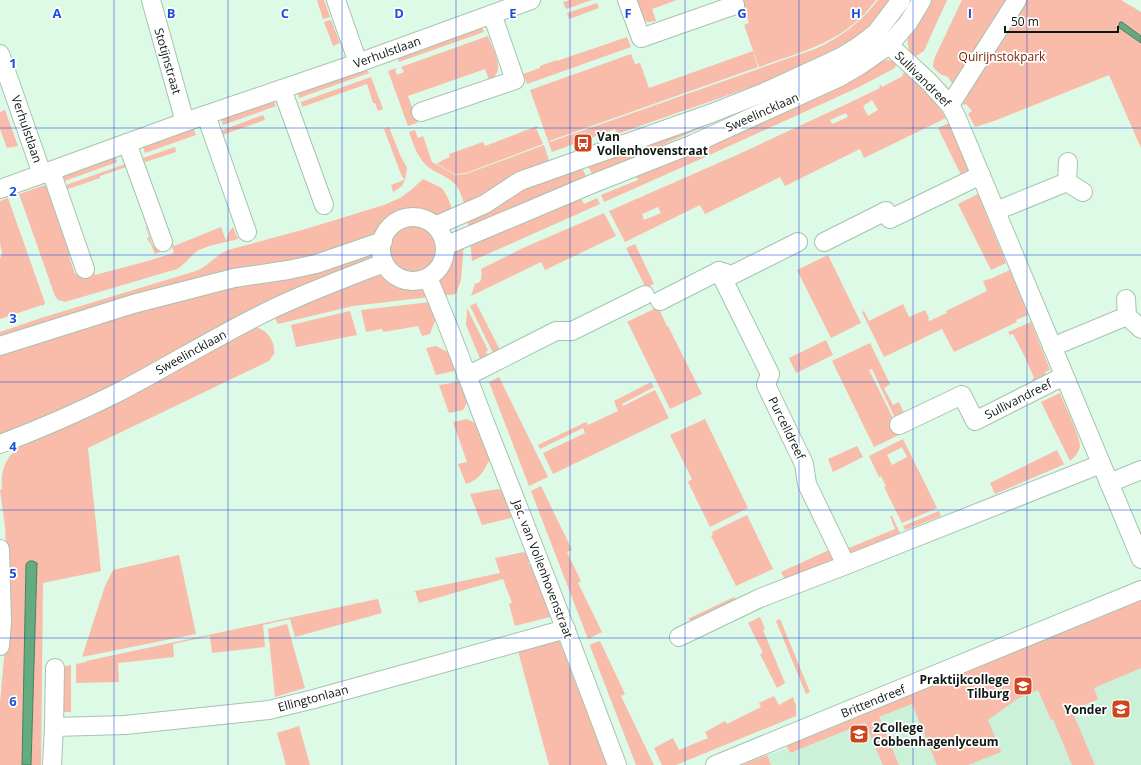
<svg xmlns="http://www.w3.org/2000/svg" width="1141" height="765" font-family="'Open Sans',sans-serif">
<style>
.built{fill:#cbf1d8}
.green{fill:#f9bbaa;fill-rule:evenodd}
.water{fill:#64ab80;stroke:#4a7f5f}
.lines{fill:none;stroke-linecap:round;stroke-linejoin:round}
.minor-casing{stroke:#a6c3b0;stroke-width:20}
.minor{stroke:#fff;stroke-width:18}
.grid{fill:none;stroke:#1d4ed8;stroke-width:1;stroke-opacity:0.55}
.labels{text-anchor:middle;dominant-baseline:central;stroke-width:3.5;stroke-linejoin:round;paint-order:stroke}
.street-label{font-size:12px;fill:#0e1812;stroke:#fff}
.park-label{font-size:12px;fill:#741c02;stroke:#fff}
.poi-label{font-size:12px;font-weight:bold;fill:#0e1812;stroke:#fff;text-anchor:start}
.grid-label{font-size:13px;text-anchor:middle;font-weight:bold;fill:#1d4ed8;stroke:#fff;stroke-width:3.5;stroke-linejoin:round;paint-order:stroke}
</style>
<rect width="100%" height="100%" fill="#dcfae6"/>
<path class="built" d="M1141,625V765H742L787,748L790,753L874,720L1071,636Z"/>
<g class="green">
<path d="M317,0H324L330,17L323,19Z"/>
<path d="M570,0H592L566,9L563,2Z"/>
<path d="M635,0H677L652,9L656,21L648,22L643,19Z"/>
<path d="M737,0H876C845,42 806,50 759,67L744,25L749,23L743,7Z"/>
<path d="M878,0H894L874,25L817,64L617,134L615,129L552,152L530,90L631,54L635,64L640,63L649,88L753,51L758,67L549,141L550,142L815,49C840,38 861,22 878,0Z"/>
<path d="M927,0H947L924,51L916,56C908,53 907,44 908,36Z"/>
<path d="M962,0H1121L1141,12V148L1109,75L994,121L975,127L968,114L972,111L966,104L963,105L962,98L948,77L940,74L933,67L934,59Z"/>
<path d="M597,3L599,8L569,19L567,13Z"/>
<path d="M331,20L340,43L333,46L324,22Z"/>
<path d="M481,25L484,32L399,62L397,55Z"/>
<path d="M488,36C492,48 508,73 489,80L485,69L408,96L417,121V123L408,126L388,71L396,68L397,69L395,70L397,75L404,72L402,68L401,67Z"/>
<path d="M627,37L631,47L527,84L523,74L540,68V66L557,60V61Z"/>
<path d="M887,60L894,61L896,64L895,68L857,88L703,158L604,202L601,195L638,180L636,175L879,62Z"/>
<path d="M366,69L369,73L299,98L297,90Z"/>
<path d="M904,73L911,75L935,102L946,118L864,158L860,149L785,186L780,177L705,214L700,205L625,242L609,211L739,154L851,102L880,88L879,86L881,85L882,87L903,76L902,74ZM872,100L878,110L868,116L863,106ZM846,113L848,117L832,124L830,120ZM658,207L661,213L644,220L642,214Z"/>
<path d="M371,77L383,109L378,111L375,103H373L367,84L302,107L301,102Z"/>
<path d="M273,99L276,106L223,125L220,117Z"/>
<path d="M5,110L18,146L7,148L0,129V112Z"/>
<path d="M263,115L265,120L222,135L220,131Z"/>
<path d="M722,115L723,118L593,176L586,163Z"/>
<path d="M949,123L970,171L961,175L938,128Z"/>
<path d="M537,126L538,128H536L543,144L466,173L455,174L437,164L443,160L450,157L449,154L483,142L485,146Z"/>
<path d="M193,127L196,135L145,153L142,145Z"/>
<path d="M389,127L400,155L407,168L405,180L402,186L393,192L391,185L404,180V178L402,177L384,129Z"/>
<path d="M415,130L418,138L423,136L432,162L454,174V175L466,174L544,145L550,164L466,209C463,201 461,191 455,184C448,177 439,174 431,169C418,160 414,146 409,132Z"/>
<path d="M175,147L176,152L145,162L143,158Z"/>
<path d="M115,155L117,162L65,181L62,173Z"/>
<path d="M128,163L129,166L100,176V178L68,189L66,185Z"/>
<path d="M580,164L588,180L469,230L466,216L515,188Z"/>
<path d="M423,179L442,188L448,198L454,214L442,216L431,214L420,209H410L395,213L369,239L341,251L0,341V332L41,318L196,271C209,266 215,255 228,250L309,228L384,205L400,198L411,190Z"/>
<path d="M48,184L72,251L69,252L70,256H69L75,274L94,268L95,275L144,262L174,253L172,247L155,254L150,242H149L147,238L149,237L146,228L147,224L144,217L146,216L151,227L147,229L153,246L171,240L174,246L221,227L226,241L229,232L233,227L237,237L253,231V232L237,238L238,239C226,242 210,245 199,250C190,255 186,264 177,269L65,302L58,300L55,296L19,194Z"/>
<path d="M978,194L1006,263L991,270L958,204Z"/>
<path d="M8,198L45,303L43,306L42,305L0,319V260L2,253L0,243V201Z"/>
<path d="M597,198L600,204L472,261L470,240L546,209L574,202L581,199L584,204Z"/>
<path d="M604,213L616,236L545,270L541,262L471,296L475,284L480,282C482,277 482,273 481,269L523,248Z"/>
<circle cx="413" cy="249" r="24"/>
<path d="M464,243L461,280L456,294L441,296L437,282C446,271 451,263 454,248Z"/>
<path d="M635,244L654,284L646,288L626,248Z"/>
<path d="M373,253L375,260L134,378L0,436V354L133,311Z"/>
<path d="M828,255L861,323L831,338L797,270Z"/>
<path d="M1010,270L1028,315L1016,320L1017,322L954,352L942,329L884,357L862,312L864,311L869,321L903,304L909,317L925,310L929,318L928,319L929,321L947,313L946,311L987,291L983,281L989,279H990Z"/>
<path d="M380,271L389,282L400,288H416L424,291L429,297L353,306L278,324L273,314Z"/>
<path d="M430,302L436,318L430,334L422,336L418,326L383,332L382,329L366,332L361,310Z"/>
<path d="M476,303L501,352L494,355L470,306Z"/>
<path d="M658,307L667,326H668L702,394L670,409L627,321H629Z"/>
<path d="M467,308L488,350L486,352L488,355L490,354L491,357L481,361L466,325Z"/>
<path d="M350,311L357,335L296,347L291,325Z"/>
<path d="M1031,322L1050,370L1045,372L1047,376L1034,382L1032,379L1034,378L1025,357L1013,334L1010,335L1008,332Z"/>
<path d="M253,327C266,328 276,341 274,354L269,361L88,448L101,571L43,583L41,765H31L37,563L31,561L26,564L22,765H0V703L6,634L7,566L5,526L0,490L2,489C0,471 6,455 22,445Z"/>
<path d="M826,340L833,355L796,373L789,358Z"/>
<path d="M870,343L890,384L884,388L893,405L899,402L904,413L895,418L872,369L869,370L901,434L874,447L832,361Z"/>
<path d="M436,346L450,353L456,368L454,371L436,375L426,348Z"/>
<path d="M499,377L548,477L529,486L489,382Z"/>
<path d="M458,382H460L468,401L463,410L449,413L439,385Z"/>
<path d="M651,382L654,387L622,404L623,406L655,390L669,418L553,474L543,453L585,433L583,428L540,449L538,445L586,422L588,425L618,411L614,401Z"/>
<path d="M1060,393C1064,404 1080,436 1080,446C1079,452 1075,457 1070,461L1041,402Z"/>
<path d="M467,419L477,424L490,458C485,470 479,480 466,484L458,464L467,462L453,422Z"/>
<path d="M705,419L748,508L710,527L688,482L692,479L670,435Z"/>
<path d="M903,439L937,508L902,523L884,487L886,486L881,476L879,477L869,456ZM902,447L907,457L892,465L887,455Z"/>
<path d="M857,446L863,457L833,472L828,459Z"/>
<path d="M1057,450L1064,464H1065L995,494L990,483Z"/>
<path d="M541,486L572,550L567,552L581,581L578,583L602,632L588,639L531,491Z"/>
<path d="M498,489L503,491L512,515L511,518L482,525L470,494Z"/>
<path d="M939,511L941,516L905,530L903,526Z"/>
<path d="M747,515L773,569L736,586L711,536L713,535L712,532Z"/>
<path d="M890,516H892L900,533L850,553L841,539L843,537L849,548L895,529Z"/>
<path d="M829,550L833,560L785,580L781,572Z"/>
<path d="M524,552L527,554L530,561L528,562L529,565L531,564L548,608L550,617L515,626L509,604L512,603L503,579L419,603L415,591L378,599L382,613L295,637L290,619L263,625L265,647L212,653L210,636L173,644L174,657L118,663L119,682L76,683V664L86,662V661L500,573L495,558Z"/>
<path d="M179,555L196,634L82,657L105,586L113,570Z"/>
<path d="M1141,595V668L1094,688L1098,699L1072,711L1095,765H1072L1053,719L1051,720L1038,690L1017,699L988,720L1001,752L968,765H937L912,704L879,717L899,765H883L865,723L790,753L785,743Z"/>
<path d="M734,597L737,602L693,621L688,619Z"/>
<path d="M760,617L765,629L763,630L785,683L777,688L760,654L763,653L748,623Z"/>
<path d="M780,619L810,692L806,694L776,621Z"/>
<path d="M287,624L305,688L275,697L268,629Z"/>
<path d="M559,640L607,765H549L518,651Z"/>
<path d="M600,641L625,694L621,696L654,765H636L590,646L591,644Z"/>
<path d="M71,665V712H62V667Z"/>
<path d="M774,696L779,705L793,697L796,706V716L676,765H662L654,748L673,738L679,750L708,738L705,732L725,721L727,724L761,707L759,703Z"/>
<path d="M299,726L310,765H286L277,733Z"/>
<path d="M767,755L771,765H742Z"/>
</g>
<g class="water">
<path d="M1120,22H1122L1141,36V43L1118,27Z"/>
<path d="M29,561H33L37,563L31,765H22L26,564Z"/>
</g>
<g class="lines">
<g class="minor-casing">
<g id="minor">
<path d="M151,0L185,122"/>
<path d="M336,0L358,63"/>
<path d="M627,0L641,38L735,5"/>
<path d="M876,33L928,81L950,105L956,116L1141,559"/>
<path d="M0,54L42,174L185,122L358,63L531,0"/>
<path d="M282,89L324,205"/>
<path d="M950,105L1017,0"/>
<path d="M421,112L515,80L492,14"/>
<path d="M206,115L247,232"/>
<path d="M127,143L163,242"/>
<path d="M51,171L85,269"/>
<path d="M1067,182L1083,192"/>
<path d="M0,189L42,174"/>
<path d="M996,211L1067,182L1068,162"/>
<circle cx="413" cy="249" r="32"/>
<path d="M435,226L485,204L520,181L712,113L765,92L824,65L843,56L859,46L876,33L901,0"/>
<path d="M798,242L732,275L719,271L770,374L766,385L804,464L807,484L846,565"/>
<path d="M824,242L886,211L890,219L981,175"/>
<path d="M445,246L592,184L693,144L840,77L862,64L889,45L908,23L922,0"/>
<path d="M428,278C451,330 470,385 491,438C534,547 576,655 617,765"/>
<path d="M660,301L719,271"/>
<path d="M1127,316L1141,329"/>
<path d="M0,346L133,304L234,278L288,270L316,264L383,241"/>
<path d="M1052,347L1127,316L1126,299"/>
<path d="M466,375L477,371L556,331H572L645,295"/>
<path d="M899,425L962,395L975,421L1064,376"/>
<path d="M0,444C40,429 79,412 117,393C167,367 215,337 266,312C304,293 345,278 384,263"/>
<path d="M1109,483L1141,470"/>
<path d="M0,549L2,623L0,646"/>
<path d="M679,637L760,598L846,565L1101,464"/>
<path d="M54,727L125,725L269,710L314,699L566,629"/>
<path d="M52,765L54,727L55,668"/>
<path d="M715,765L1141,590"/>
</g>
</g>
<use href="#minor" class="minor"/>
</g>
<path class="grid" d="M114,0V765M228,0V765M342,0V765M456,0V765M570,0V765M685,0V765M799,0V765M913,0V765M1027,0V765M0,128H1141M0,255H1141M0,382H1141M0,510H1141M0,638H1141"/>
<defs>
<g id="bus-square" transform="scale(1)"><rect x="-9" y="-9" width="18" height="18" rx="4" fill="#ce441f" stroke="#fff"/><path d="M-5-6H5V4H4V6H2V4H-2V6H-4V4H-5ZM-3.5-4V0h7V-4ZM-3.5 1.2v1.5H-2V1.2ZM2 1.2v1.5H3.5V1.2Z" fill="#fff"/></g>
<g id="school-square" transform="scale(1)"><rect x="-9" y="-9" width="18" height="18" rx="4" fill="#ce441f" stroke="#fff"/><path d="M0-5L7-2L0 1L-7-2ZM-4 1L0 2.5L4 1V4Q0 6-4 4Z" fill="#fff"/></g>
<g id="university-square" transform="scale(1)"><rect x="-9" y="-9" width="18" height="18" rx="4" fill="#ce441f" stroke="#fff"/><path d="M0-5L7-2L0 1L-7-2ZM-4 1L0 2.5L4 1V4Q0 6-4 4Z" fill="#fff"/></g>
</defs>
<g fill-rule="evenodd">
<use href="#bus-square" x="583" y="143"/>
<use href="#school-square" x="1023" y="686"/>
<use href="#university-square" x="1121" y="709"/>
<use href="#school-square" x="859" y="734"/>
</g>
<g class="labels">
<g class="street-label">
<text transform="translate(387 52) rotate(-20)">Verhulstlaan</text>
<text transform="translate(168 61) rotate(74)">Stotijnstraat</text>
<text transform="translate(923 79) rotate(45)">Sullivandreef</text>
<text transform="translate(762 112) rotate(-24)">Sweelincklaan</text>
<text transform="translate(27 129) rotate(71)">Verhulstlaan</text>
<text transform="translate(191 352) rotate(-29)">Sweelincklaan</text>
<text transform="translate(1018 399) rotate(-27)">Sullivandreef</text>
<text transform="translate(787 428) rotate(64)">Purcelldreef</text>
<text transform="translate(543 569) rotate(69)">Jac. van Vollenhovenstraat</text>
<text transform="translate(313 698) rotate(-15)">Ellingtonlaan</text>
<text transform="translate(873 701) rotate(-22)">Brittendreef</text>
</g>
<g class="park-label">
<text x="1002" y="56">Quirijnstokpark</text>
</g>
<g class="poi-label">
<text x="597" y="136">Van<tspan x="597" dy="14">Vollenhovenstraat</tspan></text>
<text x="1009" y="679" text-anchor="end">Praktijkcollege<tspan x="1009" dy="14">Tilburg</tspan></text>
<text x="1107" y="709" text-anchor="end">Yonder</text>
<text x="873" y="727">2College<tspan x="873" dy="14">Cobbenhagenlyceum</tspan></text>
</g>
</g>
<g class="grid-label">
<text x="57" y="18">A</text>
<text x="171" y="18">B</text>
<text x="285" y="18">C</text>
<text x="399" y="18">D</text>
<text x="513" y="18">E</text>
<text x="628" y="18">F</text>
<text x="742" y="18">G</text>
<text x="856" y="18">H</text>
<text x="970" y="18">I</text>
<text x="13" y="68">1</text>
<text x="13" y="196">2</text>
<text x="13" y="323">3</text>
<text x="13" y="451">4</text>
<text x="13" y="578">5</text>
<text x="13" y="706">6</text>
</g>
<path d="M1005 26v6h113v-6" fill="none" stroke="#0e1812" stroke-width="2"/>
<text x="1011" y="26" font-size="12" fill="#0e1812" stroke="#ffffff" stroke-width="3" paint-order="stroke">50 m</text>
</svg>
